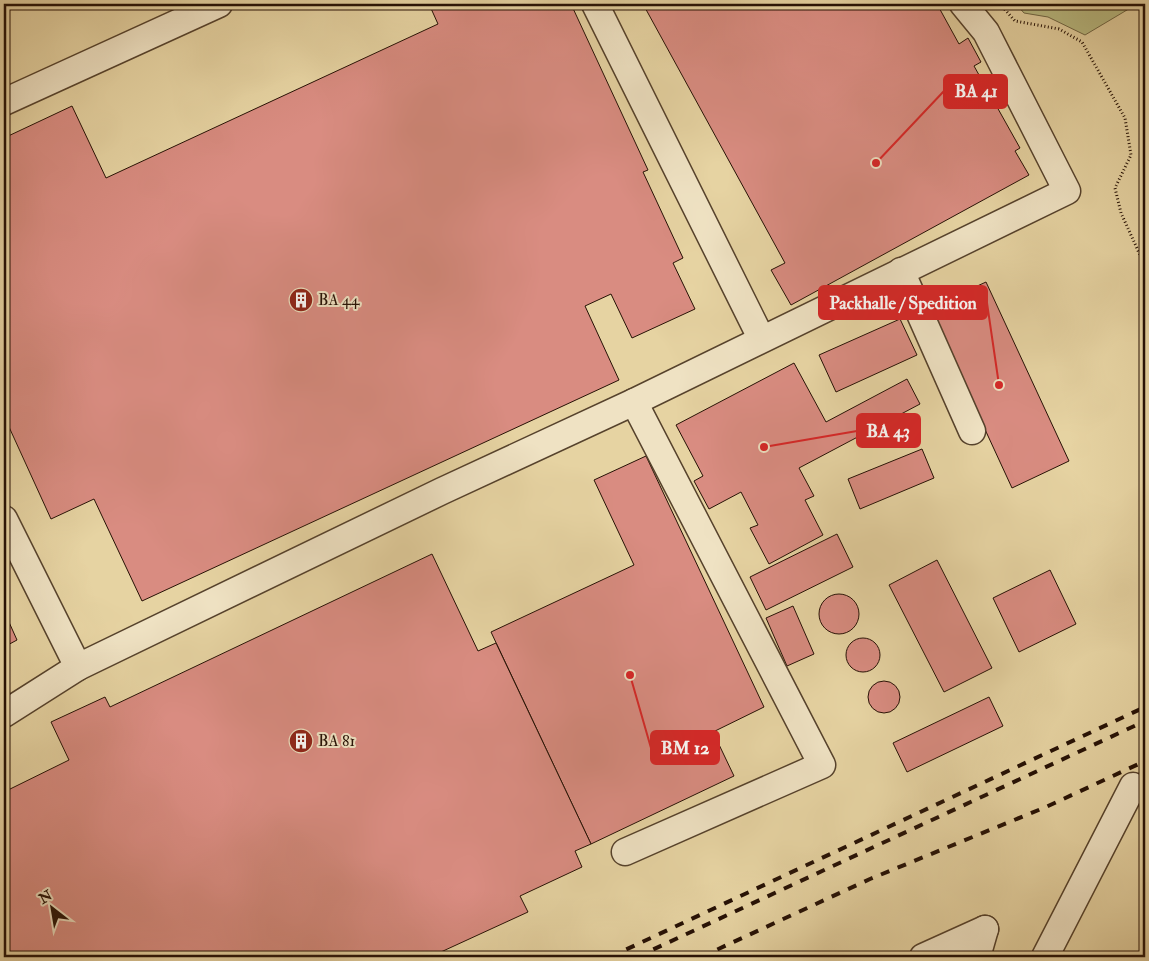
<svg xmlns="http://www.w3.org/2000/svg" width="1149" height="961" font-family="'IM FELL Double Pica',serif">
<style>
.green{fill:#b9bb82;stroke:#706644}
.building{fill:#d98c81;stroke:#261105}
.lines{fill:none;stroke-linecap:round;stroke-linejoin:round}
.minor-casing{stroke:#56422c;stroke-width:29}
.path{stroke:#261105;stroke-width:3;stroke-dasharray:1 2.5;stroke-linecap:butt}
.minor{stroke:#efe2c3;stroke-width:26}
.rail{stroke:#261105;stroke-width:4;stroke-dasharray:9 9;stroke-linecap:butt}
.labels{text-anchor:middle;dominant-baseline:central;stroke-width:4;stroke-linejoin:round;paint-order:stroke}
.poi-label{font-size:16px;fill:#261105;stroke:#efe2c3;text-anchor:start}
.leader{fill:none;stroke:#d62828;stroke-width:2}
.callout-dot{fill:#d62828;stroke:#efe2c3;stroke-width:2}
.callout{fill:#d62828;stroke:#d62828;stroke-width:2}
.callout-label{font-size:18px;text-anchor:middle;font-weight:bold;fill:#fff}
</style>
<rect width="100%" height="100%" fill="#e6d3a2"/>
<filter id="stains"><feTurbulence type="fractalNoise" baseFrequency=".004" numOctaves="4"/><feColorMatrix values="0 0 0 0 .2 0 0 0 0 .09 0 0 0 0 .02 0 0 0 .5 -.17"/></filter>
<radialGradient id="worn" r=".72"><stop offset=".6" stop-color="#630" stop-opacity="0"/><stop offset="1" stop-color="#630" stop-opacity=".3"/></radialGradient>
<path class="green" d="M1016,4H1137L1085,35L1048,17L1024,13Z"/>
<g class="building">
<path d="M429,4H571L648,170L643,172L683,258L673,263L695,309L632,338L611,294L585,306L619,380L142,601L94,499L51,519L4,416V138L72,106L106,178L438,24Z"/>
<path d="M643,4H937L959,44L968,38L981,62L974,66L1020,148L1015,151L1029,175L791,305L771,270L785,263Z"/>
<path d="M986,282L1069,461L1012,488L929,308Z"/>
<path d="M900,319L917,355L836,392L819,355Z"/>
<path d="M794,363L826,422L907,379L920,404L799,468L814,496L805,500L823,535L769,564L750,528L758,525L741,492L709,509L694,481L703,476L676,425Z"/>
<path d="M922,449L934,478L860,509L848,479Z"/>
<path d="M646,456L764,707L713,732L734,776L591,844L491,632L634,565L594,480Z"/>
<path d="M837,534L853,567L766,610L750,577Z"/>
<path d="M432,554L478,651L496,643L591,844L575,851L582,867L520,896L528,912L430,957H4V792L69,760L51,722L105,697L110,707Z"/>
<path d="M937,560L992,668L944,692L889,585Z"/>
<path d="M1050,570L1076,624L1019,652L993,598Z"/>
<circle cx="839" cy="614" r="20"/>
<path d="M793,606L814,654L787,666L766,618Z"/>
<path d="M4,611L17,640L4,647Z"/>
<circle cx="863" cy="655" r="17"/>
<circle cx="884" cy="697" r="16"/>
<path d="M989,697L1003,726L907,772L893,743Z"/>
</g>
<g class="lines">
<g class="minor-casing">
<g id="minor">
<path d="M595,4L761,338"/>
<path d="M4,102L219,4"/>
<path d="M901,271L972,431"/>
<path d="M4,519L78,667"/>
<path d="M4,714L78,667L442,491L634,402L1067,191L986,32L963,4"/>
<path d="M625,852L822,765L634,402"/>
<path d="M923,957L985,929"/>
<path d="M977,957L985,929"/>
<path d="M1045,957L1133,786"/>
</g>
</g>
<path class="path" d="M1000,4L1015,21L1059,29L1082,42L1125,118L1131,155L1115,188L1121,213L1145,266"/>
<use href="#minor" class="minor"/>
<g class="rail">
<path d="M610,957L1145,707"/>
<path d="M637,957L1145,721"/>
<path d="M701,957L870,879L1046,807L1145,761"/>
</g>
</g>
<defs>
<g id="building-disc" transform="scale(1.25)"><circle r="9.5" fill="#8f2418" stroke="#efe2c3"/><path d="M-4-6H4V6H1V3H-1V6H-4ZM-2.5-4.3h1.7v1.8h-1.7ZM.8-4.3h1.7v1.8H.8ZM-2.5-1h1.7V.8h-1.7ZM.8-1h1.7V.8H.8Z" fill="#fff"/></g>
</defs>
<g fill-rule="evenodd">
<use href="#building-disc" x="301" y="300"/>
<use href="#building-disc" x="301" y="741"/>
</g>
<g class="labels">
<g class="poi-label">
<text x="318" y="300">BA 44</text>
<text x="318" y="741">BA 81</text>
</g>
</g>
<path class="leader" d="M876 163L944 91M999 385L987 303M764 447L857 431M630 675L651 748"/>
<g class="callout-dot">
<circle cx="876" cy="163" r="5"/>
<circle cx="999" cy="385" r="5"/>
<circle cx="764" cy="447" r="5"/>
<circle cx="630" cy="675" r="5"/>
</g>
<g class="callout">
<rect x="944" y="75" width="63" height="33" rx="5"/>
<rect x="819" y="286" width="168" height="33" rx="5"/>
<rect x="857" y="414" width="63" height="33" rx="5"/>
<rect x="651" y="731" width="68" height="33" rx="5"/>
</g>
<g class="callout-label">
<text x="976" y="97">BA 41</text>
<text x="903" y="309">Packhalle / Spedition</text>
<text x="888" y="437">BA 43</text>
<text x="685" y="754">BM 12</text>
</g>
<rect width="1149" height="961" fill="none" stroke="#e6d3a2" stroke-width="20"/>
<rect x="5" y="5" width="1139" height="951" fill="none" stroke="#261105" stroke-width="2.5"/>
<rect x="10" y="10" width="1129" height="941" fill="none" stroke="#261105"/>
<g transform="translate(52 908) rotate(329)" stroke="#efe2c3" stroke-width="4" paint-order="stroke">
<path d="M0-4L9 19L0 12L-9 19Z" fill="#261105"/>
<text y="-8" font-size="14" font-weight="bold" text-anchor="middle" fill="#261105">N</text>
</g>
<rect width="100%" height="100%" filter="url(#stains)"/>
<rect width="100%" height="100%" fill="url(#worn)"/>
</svg>
